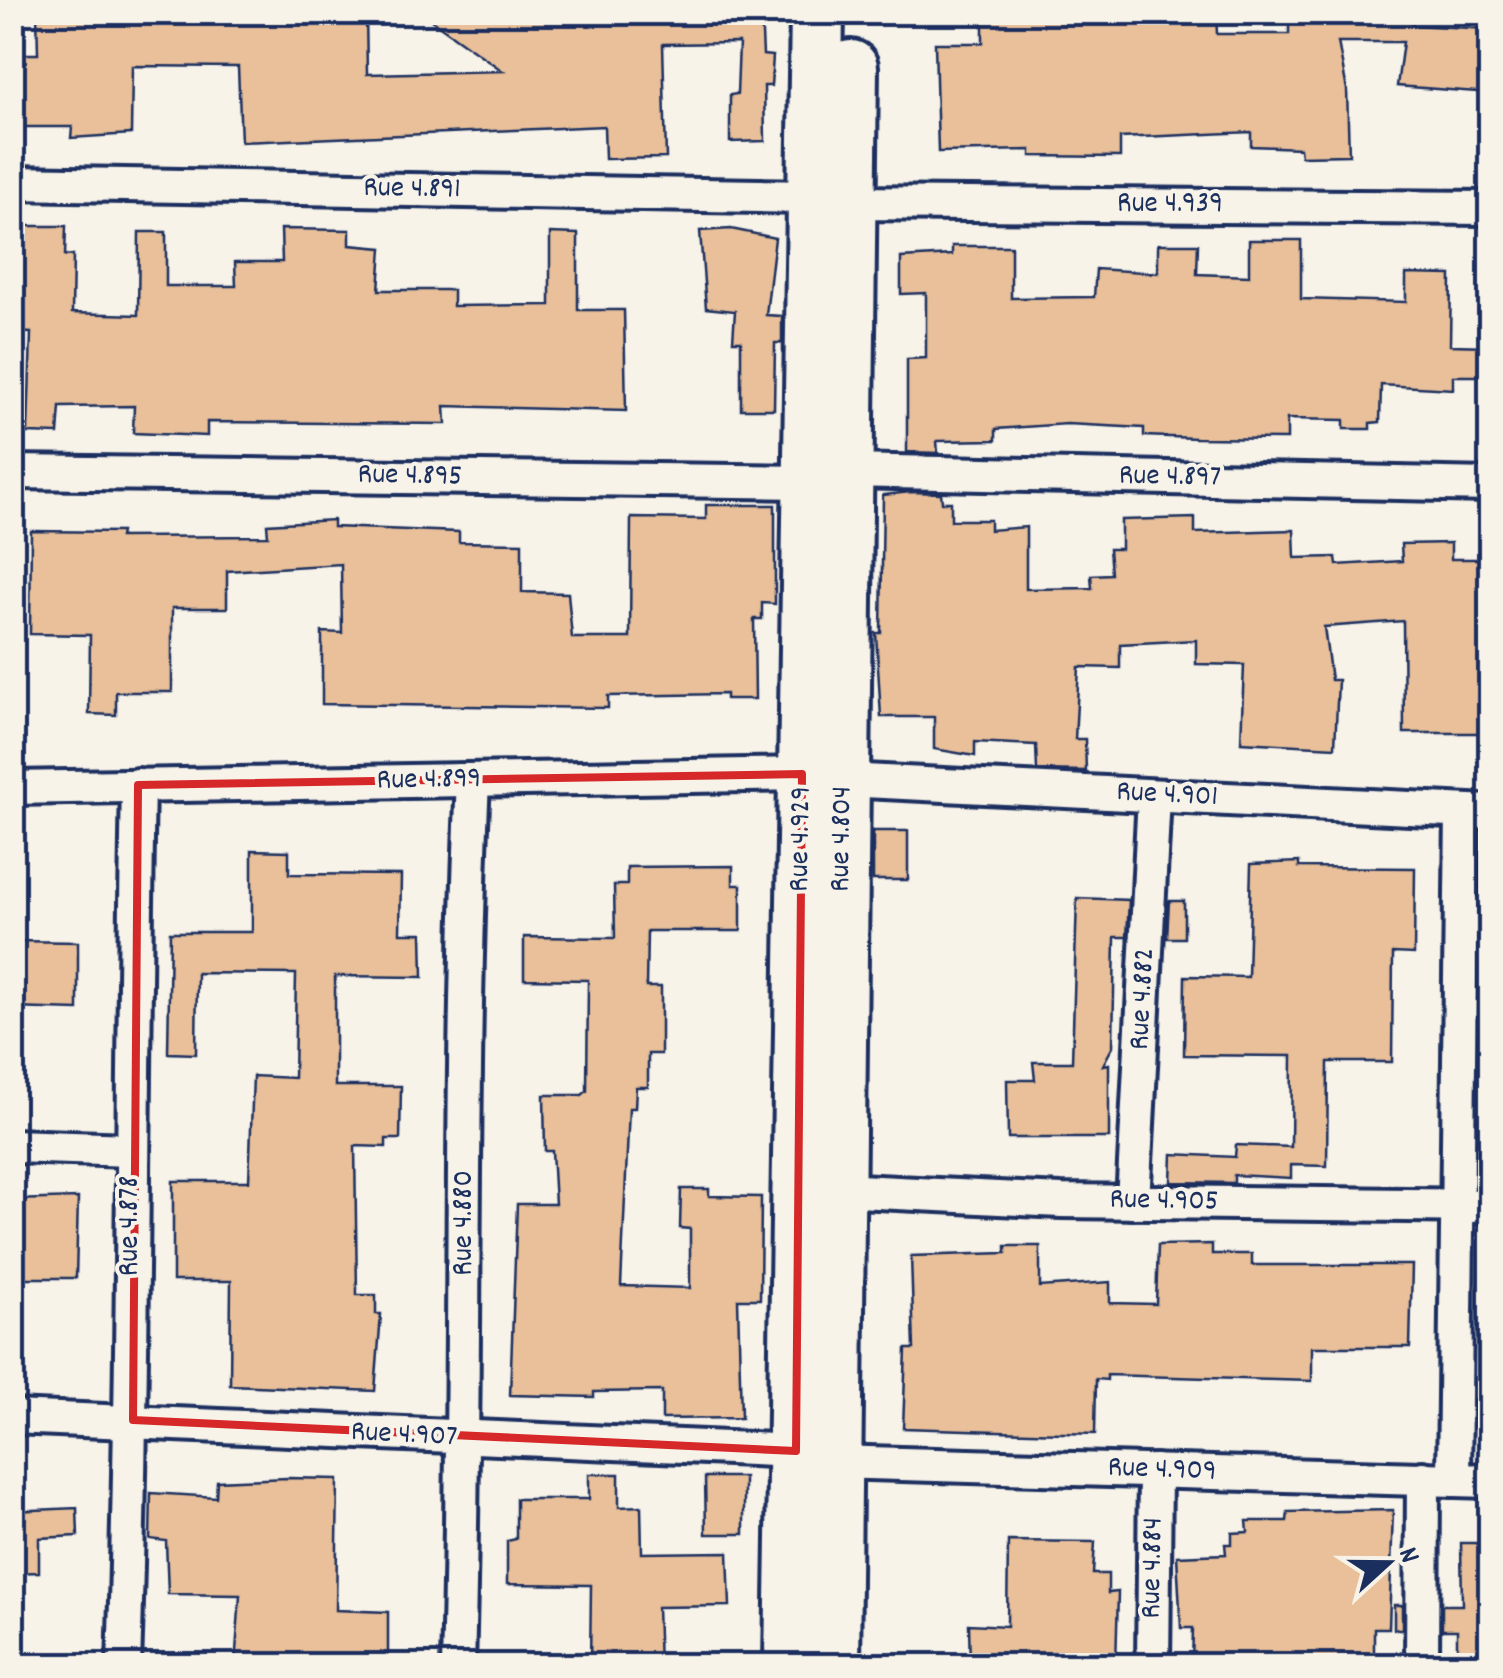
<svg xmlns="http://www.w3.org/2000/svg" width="1503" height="1678" font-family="Dekko,sans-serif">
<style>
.building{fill:#e9c099;stroke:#1b2f5e;stroke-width:2.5}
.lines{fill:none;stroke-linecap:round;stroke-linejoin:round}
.street-casing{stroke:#1b2f5e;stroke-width:40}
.primary-casing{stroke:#1b2f5e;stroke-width:60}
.street{stroke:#f7f3e8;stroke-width:32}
.primary{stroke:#f7f3e8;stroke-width:52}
.marked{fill:none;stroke:#d62828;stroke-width:8;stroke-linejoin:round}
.labels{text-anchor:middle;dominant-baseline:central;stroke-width:8;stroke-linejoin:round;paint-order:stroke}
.street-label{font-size:30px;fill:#1b2f5e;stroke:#f7f3e8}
</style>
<rect width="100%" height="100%" fill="#f7f3e8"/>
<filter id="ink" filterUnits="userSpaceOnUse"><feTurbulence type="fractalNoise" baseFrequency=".01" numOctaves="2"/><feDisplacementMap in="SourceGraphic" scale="20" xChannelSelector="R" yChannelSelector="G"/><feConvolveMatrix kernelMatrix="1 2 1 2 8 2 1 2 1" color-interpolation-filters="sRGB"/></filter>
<g filter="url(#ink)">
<g class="building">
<path d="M37,12H366L367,74L503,71L420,12H761L763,55L773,56L771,86H764L765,141L730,142V95L737,94L739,43L663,44L666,158L605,159L604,126L241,142L238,67L132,66L131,134L71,138L72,127H12V54H38Z"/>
<path d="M983,12H1216L1217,34H1289V12H1413V25L1490,29V93L1397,86L1403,42H1338L1347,90L1349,155L1301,156L1300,148L1251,146V132L1120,138V157L1031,156V150L938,152L935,43H983Z"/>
<path d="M12,226H66L65,256L73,255L72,313L138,315L139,232H166V286H236L235,262H282L281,229L350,230V245L382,248L379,290H453V306L550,305V233L578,234V310H624L626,411L445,406L446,424L207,422V436L133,433L134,406L60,407L58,434L28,433L31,333L12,332Z"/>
<path d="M731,229L775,238L766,315L782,316V343H775L774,409H741V341H733L735,311L706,308L700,231Z"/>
<path d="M1249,240H1301V299L1406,302V274L1451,275L1450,345L1490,346V376H1453V389L1381,385L1380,422L1370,423V429H1344V420L1287,419V439L1197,438L1144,436V428L1067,424L996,429V440L937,441L938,453L907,452V359L926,358V293L901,294V258L952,255V246H1011V298L1094,297L1096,269L1158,273V244H1198L1197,274L1249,276Z"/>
<path d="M911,492L941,493L942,502H951V520H990V530L1026,527V589L1092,588L1091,575L1111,574L1109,549H1121V520L1195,518V533L1294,530L1295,558L1336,557L1337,565L1402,561L1401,544L1451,543V559H1490V733H1404L1403,621L1324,627L1331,680H1338L1335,747L1241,742L1244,665L1196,664V640L1120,644V668L1079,667L1075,739H1085L1086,771L1037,770L1036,745L975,742V756L934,749V717H881L876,633H881L883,495Z"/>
<path d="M706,505H775V604L762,603V619H754L755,699H726V694L608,696V708L322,704V632L342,633L341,564L227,571V608H172V692H116V715L89,714L90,635L30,634L31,531L121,532L120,537L268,536L267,524L333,520V527L459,532V542L522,543V592L568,593L572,638H630L631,518L706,519Z"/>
<rect x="873" y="831" width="35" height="49"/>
<path d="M252,850L289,851V874L401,875L400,933H422L423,977L335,976V1086H401L400,1139H386V1147L355,1146L357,1295H376V1314H381L375,1391L230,1385L231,1281H173V1181H249L253,1076L294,1078L296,974L197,973L196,1054L168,1053L170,932H252Z"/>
<path d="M1299,862V867L1415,868L1414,954L1393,953L1392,1062H1328L1327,1166L1291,1165V1178L1234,1175V1183L1171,1182L1172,1154L1235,1157L1236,1145L1291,1147L1292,1056L1184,1055L1185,976L1248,977L1251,864Z"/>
<path d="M733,866V885H741V931H647L646,987H661V1054H648V1087H636L635,1108H629L621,1286L690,1288V1229L680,1228L681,1189H709V1196L761,1197L760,1299H738L741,1418L662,1419V1391L594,1392V1397L510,1395L517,1204H555L552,1151H545L544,1095H582L587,1091L588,980L524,979V937L615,938L614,885H627V867Z"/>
<path d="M1077,898L1129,900L1127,937H1115L1113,1046L1103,1065L1109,1064V1138H1008L1007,1080H1035L1033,1062H1072Z"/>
<path d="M1169,901H1184V938H1167Z"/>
<path d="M12,941L78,942V1010L12,1008Z"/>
<path d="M78,1198L76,1278H12V1200Z"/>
<path d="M1212,1244V1254H1252V1265H1412L1410,1347H1312V1381L1107,1375V1380L1096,1379L1095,1434L903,1428L906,1349H914L911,1256L1006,1253V1246H1040V1287L1110,1282V1303L1156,1304L1158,1245Z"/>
<path d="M589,1474H619V1507L641,1506L642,1553L728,1552L730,1606L657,1607L659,1666H590L591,1585L507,1584V1541L516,1539V1499H589Z"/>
<path d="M705,1477H744V1534H706Z"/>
<path d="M287,1478L338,1479L336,1610L388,1612V1654L369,1655V1666H235L240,1595L168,1594L166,1541L150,1539L151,1493L216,1497L217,1481Z"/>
<path d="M77,1508L78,1536L39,1538V1572L12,1573V1511Z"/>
<path d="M1393,1510L1389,1628H1374V1666H1192L1193,1628H1181L1177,1556L1226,1554L1225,1544H1232V1533L1248,1532L1247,1521H1287L1288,1512Z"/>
<path d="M1008,1541L1095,1542L1093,1574H1108V1593L1118,1592L1116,1666H970L969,1624L1007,1626Z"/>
<path d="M1461,1543H1490V1666H1465V1658H1457V1630H1442V1605H1462Z"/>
<rect x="1394" y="1605" width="8" height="24"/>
</g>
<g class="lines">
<g class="street-casing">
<g id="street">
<path d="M12,183L812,197"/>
<path d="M849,203L1490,208"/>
<path d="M849,471L1490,485"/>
<path d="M12,472L807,482"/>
<path d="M12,788L802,774L844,780L1490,812"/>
<path d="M12,1146L131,1150"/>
<path d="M837,1190L1061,1201L1490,1206"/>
<path d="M1133,1202L1154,796"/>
<path d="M12,1417L796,1451"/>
<path d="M834,1462L1490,1481"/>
<path d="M1454,1480L1462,812"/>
<path d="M124,1666C134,1372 132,1079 138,785"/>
<path d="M458,1666C467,1370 459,1075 473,780"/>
<path d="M1153,1666L1155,1471"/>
<path d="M1422,1666L1423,1478"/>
</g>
</g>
<g class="primary-casing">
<g id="primary">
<path d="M791,1666L817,12"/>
<path d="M833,1666L851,67"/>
</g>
</g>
<use href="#street" class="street"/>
<use href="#primary" class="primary"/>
</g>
</g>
<path class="marked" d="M802,774L796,1451L133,1420L138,785Z"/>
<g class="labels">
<g class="street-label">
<text transform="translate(412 190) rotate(1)">Rue 4.891</text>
<text x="1170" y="205">Rue 4.939</text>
<text transform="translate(410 477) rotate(1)">Rue 4.895</text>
<text transform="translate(1170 478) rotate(1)">Rue 4.897</text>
<text transform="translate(429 781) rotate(-1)">Rue 4.899</text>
<text transform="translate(1167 796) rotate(3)">Rue 4.901</text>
<text transform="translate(802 839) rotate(-89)">Rue 4.929</text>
<text transform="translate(843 839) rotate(-89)">Rue 4.804</text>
<text transform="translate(1144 999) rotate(-87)">Rue 4.882</text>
<text transform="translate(1164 1202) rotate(1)">Rue 4.905</text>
<text transform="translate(465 1223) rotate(-90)">Rue 4.880</text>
<text transform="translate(131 1226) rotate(-90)">Rue 4.878</text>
<text transform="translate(404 1436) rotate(3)">Rue 4.907</text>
<text transform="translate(1162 1471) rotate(2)">Rue 4.909</text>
<text transform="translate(1154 1568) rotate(-89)">Rue 4.884</text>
</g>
</g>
<rect width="1503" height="1678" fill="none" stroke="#f7f3e8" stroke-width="50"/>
<rect x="25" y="25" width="1453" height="1628" fill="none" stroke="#1b2f5e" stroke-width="4" filter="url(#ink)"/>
<g transform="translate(1388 1563) rotate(69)" stroke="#f7f3e8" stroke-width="8" paint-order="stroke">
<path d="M0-8L18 38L0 25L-18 38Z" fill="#1b2f5e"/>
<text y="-15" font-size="28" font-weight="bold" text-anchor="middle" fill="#1b2f5e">N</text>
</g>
</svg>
